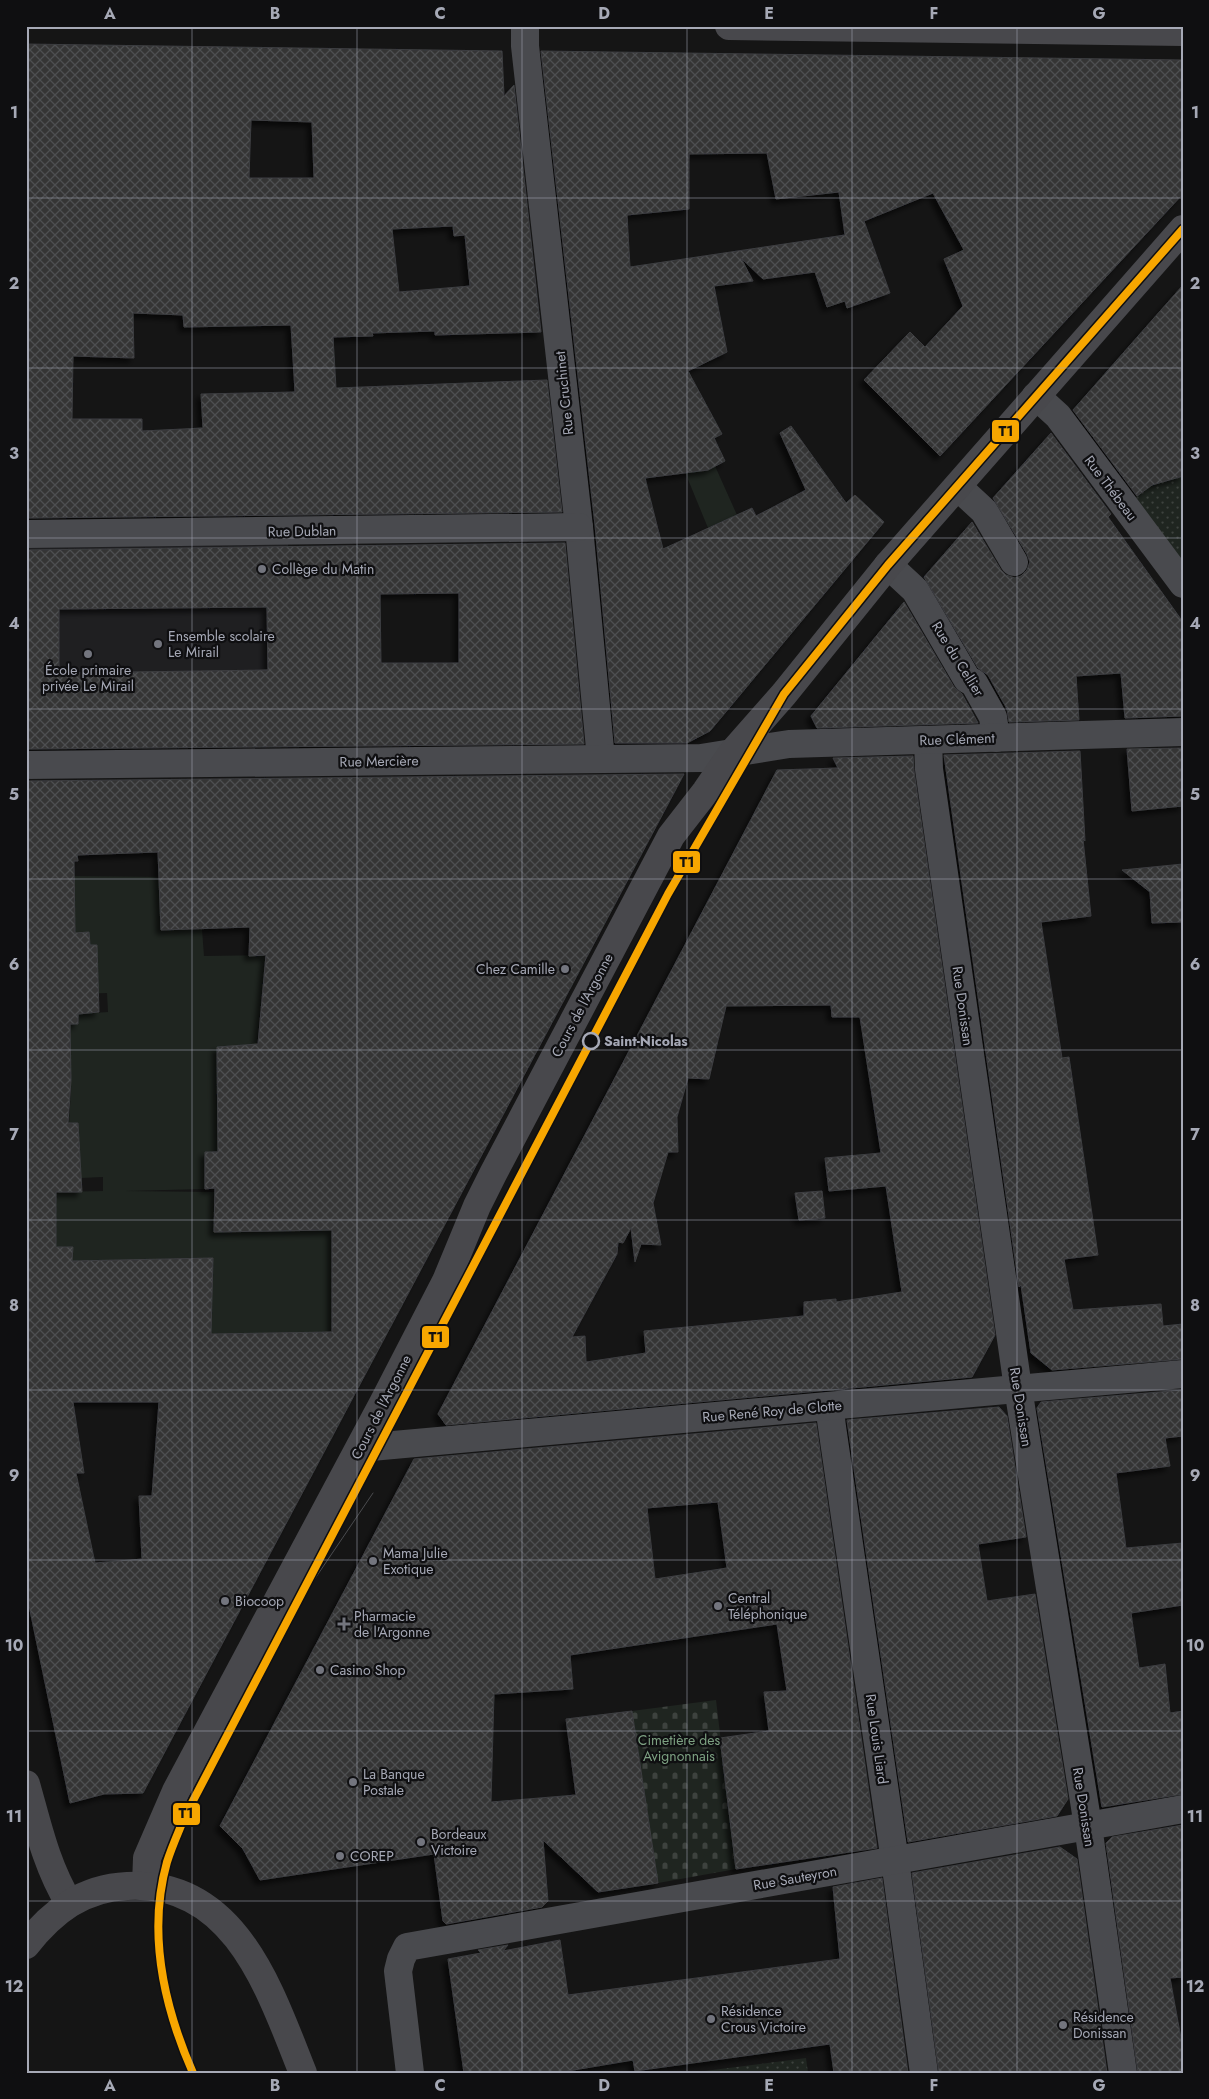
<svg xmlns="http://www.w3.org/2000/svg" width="1209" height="2099" font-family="Jost,sans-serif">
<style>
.built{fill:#1f1f21}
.green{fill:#1f2520}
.cemetery{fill:url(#cemetery-stones)}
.park{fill:url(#park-dots)}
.building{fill:url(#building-cross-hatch);stroke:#3d3e41;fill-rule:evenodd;filter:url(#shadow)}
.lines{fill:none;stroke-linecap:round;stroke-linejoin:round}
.street{stroke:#494a4e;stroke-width:28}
.secondary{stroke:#48484c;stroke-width:28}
.tram{stroke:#4a4b4e;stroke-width:1}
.tram-1-casing{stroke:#0f0f11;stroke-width:11}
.tram-1{stroke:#f7a600;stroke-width:8}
.grid{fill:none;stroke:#a6a9b6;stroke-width:1;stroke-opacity:0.55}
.poi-dot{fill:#73757e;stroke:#0f0f11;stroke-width:2}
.stop-dot{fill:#0f0f11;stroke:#a6a9b6;stroke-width:2.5}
.labels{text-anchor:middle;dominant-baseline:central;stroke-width:4.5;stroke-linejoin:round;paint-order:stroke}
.street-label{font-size:14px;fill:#a6a9b6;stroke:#0f0f11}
.poi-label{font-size:14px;fill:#a6a9b6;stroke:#0f0f11;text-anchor:start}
.stop-label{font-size:14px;font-weight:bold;fill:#a6a9b6;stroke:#0f0f11;text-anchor:start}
.park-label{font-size:14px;fill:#7da182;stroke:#0f0f11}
.line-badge{stroke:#0f0f11;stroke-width:2}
.pale-badge-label{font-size:14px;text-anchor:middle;font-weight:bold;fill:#111}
.neatline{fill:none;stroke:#a6a9b6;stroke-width:2}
.grid-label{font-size:16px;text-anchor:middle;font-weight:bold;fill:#a6a9b6}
</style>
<defs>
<pattern id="cemetery-stones" width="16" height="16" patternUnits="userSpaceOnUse" patternTransform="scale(1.25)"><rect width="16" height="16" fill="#1f2520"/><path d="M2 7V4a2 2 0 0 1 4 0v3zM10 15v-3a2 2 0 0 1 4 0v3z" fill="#3d423e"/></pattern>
<pattern id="park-dots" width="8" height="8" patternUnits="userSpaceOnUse" patternTransform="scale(1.25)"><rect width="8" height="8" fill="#1f2520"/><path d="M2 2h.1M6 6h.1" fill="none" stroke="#3d423e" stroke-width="1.8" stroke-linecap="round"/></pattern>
<pattern id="building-cross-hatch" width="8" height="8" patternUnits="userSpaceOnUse" patternTransform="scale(1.25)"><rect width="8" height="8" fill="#343436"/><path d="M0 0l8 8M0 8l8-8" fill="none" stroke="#4e4f51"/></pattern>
<filter id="shadow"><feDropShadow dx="-4.5" dy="4.5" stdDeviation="2.5" flood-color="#0009"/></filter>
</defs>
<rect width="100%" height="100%" fill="#151515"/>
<path class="built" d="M288,544L291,740L26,743V547Z"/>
<g class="green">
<path d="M666,426L693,443L705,471L715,466L737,515L708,528Z"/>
<path d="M62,876L172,877L160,902L161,930L202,929L204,956L272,955L265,962L257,1044L205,1189L126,1191L215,1192L214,1232L332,1230V1332L211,1334L212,1258L72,1261V1247H56V1192L103,1191V1177L81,1178L78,1124L69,1123L71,1088L63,1057H71L70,1024H78V1014L108,1012L107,993L79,994L97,945H90L89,932L75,933Z"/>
</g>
<path class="cemetery" d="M716,1700L736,1869L658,1883L632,1711Z"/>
<g class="park">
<path d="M1183,476V571L1132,499L1152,485Z"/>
<path d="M806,2058L808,2073H689Z"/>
</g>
<g class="building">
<path d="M26,44L502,51L504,96L514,85L541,332L435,335V331L372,333L373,336L333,337L336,388L547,380L562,512L26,518ZM251,120L312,122L314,178H249ZM453,226L454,236L465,235L470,286L399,292L392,229ZM133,313L183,315L184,327L291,325L295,392L201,394L203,428L142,431V419H72L73,356L134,358Z"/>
<path d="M541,51L1183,60L1182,195L940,456L864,380L910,332L925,347L963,306L944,259L964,250L933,193L864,221L890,293L847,308L845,301L827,307L815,272L763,279L741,258L753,281L714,286L727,352L688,371L722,434L714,438L725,461L708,470L645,478L663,549L752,508L756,516L806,490L780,433L791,426L846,503L855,495L884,522L710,731L687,743H615L595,525ZM767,153L776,199L839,192L845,235L630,267L627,215L689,209V154Z"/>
<path d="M1183,285V476L1152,485L1137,496L1073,410Z"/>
<path d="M1051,433L1111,514L1108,517L1183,622V716L1125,718L1121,673L1076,676L1079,720L1009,722L1007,709L988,675L978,668L924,577L972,522L1001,570L1006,575L1015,578L1021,576L1027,570L1030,562L1027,554L993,498Z"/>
<path d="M565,543L584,744L26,749V550ZM459,593V663H381L380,594ZM267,607L268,670L59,673V609Z"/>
<path d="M904,602L954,687L962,694L978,723L817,728L811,716Z"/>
<path d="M1183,748V806L1132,811L1127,749Z"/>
<path d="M1080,751L1085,841L1083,839L1091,916L1041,922L1062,1058L1069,1057L1098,1255L1064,1259L1073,1310L1161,1304L1163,1326L1183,1324V1359L1052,1370L1031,1353L1021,1285L1019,1287L944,755Z"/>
<path d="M913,756L914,771L995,1335L972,1377L446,1425L438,1414L777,770L838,768L833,758ZM831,1005L832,1017H860L881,1153L825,1158L829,1191L886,1186L902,1292L836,1302V1299L804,1302V1316L644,1331L646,1353L586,1362L585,1336L572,1337L617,1254L618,1242L623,1243L631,1228L635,1262L641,1244L661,1245L653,1203L668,1152H678L677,1117L688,1078L709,1079L726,1006Z"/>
<path d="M684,774L143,1793L104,1794L70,1803L26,1591V781ZM158,852L161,930L250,927L249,956L266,955L258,1044L217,1047L218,1152H205V1189L215,1188L214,1232L332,1230V1332L211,1334L213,1258L72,1261L73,1247H56V1192H82L78,1123H68L71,1080L70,1024H78V1014L99,1012L97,945H90L89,932L75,933L74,861H78L77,855ZM73,1402H159L152,1496H139L142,1559L95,1563L76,1473H84Z"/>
<path d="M1183,864V922L1152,923L1150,892L1122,870Z"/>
<path d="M822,1191L825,1218L799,1220L795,1193Z"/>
<path d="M1183,1390V1436L1165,1438L1170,1466L1116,1473L1126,1548L1183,1543V1605L1131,1613L1139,1668L1165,1664L1170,1713L1183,1711V1794L1102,1807L1037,1408L1041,1402Z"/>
<path d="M999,1407L1007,1416L1026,1537L978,1544L987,1601L1035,1594L1068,1799L1057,1816L908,1842L847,1420Z"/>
<path d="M816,1423L877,1848L736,1869L720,1738L769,1731L764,1692L787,1691L777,1624L570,1655L573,1689L494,1694L491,1802L576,1795L566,1719L632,1711L658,1883L598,1892L543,1840L548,1901L542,1907L446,1924L443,1921L434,1854L260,1880L243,1849L220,1826L414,1459ZM718,1502L727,1568L655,1579L647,1508Z"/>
<path d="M1183,1825V1977L1170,1978L1183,2049V2073H1138L1106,1843L1112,1837Z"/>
<path d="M1060,1847L1077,1859L1107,2073H939L912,1873Z"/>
<path d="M882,1878L908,2073H834L830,2044L635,2071L633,2060L556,2073H464L448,1959L481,1953L478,1950L508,1945L503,1951L560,1940L568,1995L840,1959L833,1887Z"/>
</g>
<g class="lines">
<g class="street">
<path d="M525,26V46L579,527L601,759"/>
<path d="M1036,396L1058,416L1183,584"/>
<path d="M958,487L984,511L1014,562"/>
<path d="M26,534L579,527"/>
<path d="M888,565L915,590L967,679L974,683L993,717L996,738"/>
<path d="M928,740L929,769L1018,1388L1088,1826L1123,2073"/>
<path d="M26,765L701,758L789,744L1183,732"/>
<path d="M829,1406L898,1882L924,2073"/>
<path d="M360,1448L1183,1374"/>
<path d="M410,2073L398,1971L401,1959L407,1947L1183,1809"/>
</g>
<g class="secondary">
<path d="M729,26L1183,32"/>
<path d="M26,1784C38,1826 46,1865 69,1903"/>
<path d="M146,1885L147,1858L176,1791L383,1403L446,1281L477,1206L493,1174L671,836L706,791L732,753L784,694L888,565L1183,229"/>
<path d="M26,1945C53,1911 83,1888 127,1886C236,1880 270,1991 303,2073"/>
</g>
<path class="tram" d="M291,1614L373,1493"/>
<g class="tram-1-casing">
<path id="tram-1" d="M193,2073C164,2007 147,1933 167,1862C172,1846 179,1831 185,1816L668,894L784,694L888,565L1183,229"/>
</g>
<use href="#tram-1" class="tram-1"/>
</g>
<path class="grid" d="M192,26V2073M357,26V2073M522,26V2073M687,26V2073M852,26V2073M1017,26V2073M26,198H1183M26,368H1183M26,538H1183M26,709H1183M26,879H1183M26,1050H1183M26,1220H1183M26,1390H1183M26,1560H1183M26,1731H1183M26,1901H1183"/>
<g class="poi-dot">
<circle cx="262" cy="569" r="5"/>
<circle cx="158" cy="644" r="5"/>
<circle cx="88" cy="654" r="5"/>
<circle cx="565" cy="969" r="5"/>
<circle cx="373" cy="1561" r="5"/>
<circle cx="225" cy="1601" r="5"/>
<circle cx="718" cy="1606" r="5"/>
<path d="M341.5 1616.5h5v5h5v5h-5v5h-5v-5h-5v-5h5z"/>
<circle cx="320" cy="1670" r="5"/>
<circle cx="353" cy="1782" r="5"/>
<circle cx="421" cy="1842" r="5"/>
<circle cx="340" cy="1856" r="5"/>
<circle cx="711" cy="2019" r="5"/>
<circle cx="1063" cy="2025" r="5"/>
</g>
<circle class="stop-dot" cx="591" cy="1041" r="8"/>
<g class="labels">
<g class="street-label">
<text transform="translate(564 393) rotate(-96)">Rue Cruchinet</text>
<text transform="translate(1111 488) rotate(53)">Rue Thébeau</text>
<text transform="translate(302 531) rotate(-1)">Rue Dublan</text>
<text transform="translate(958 659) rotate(58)">Rue du Cellier</text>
<text transform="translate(957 739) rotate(-2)">Rue Clément</text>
<text transform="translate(379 761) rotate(-1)">Rue Mercière</text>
<text transform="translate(582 1005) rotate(-62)">Cours de l'Argonne</text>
<text transform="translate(963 1006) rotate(82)">Rue Donissan</text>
<text transform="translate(381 1407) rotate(-63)">Cours de l'Argonne</text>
<text transform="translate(1021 1407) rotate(81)">Rue Donissan</text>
<text transform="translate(772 1411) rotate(-5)">Rue René Roy de Clotte</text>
<text transform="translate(877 1739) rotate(82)">Rue Louis Liard</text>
<text transform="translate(1084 1807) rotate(81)">Rue Donissan</text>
<text transform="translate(795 1878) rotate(-10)">Rue Sauteyron</text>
</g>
<g class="poi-label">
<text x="272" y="569">Collège du Matin</text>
<text x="168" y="636">Ensemble scolaire<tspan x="168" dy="16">Le Mirail</tspan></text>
<text x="88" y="670" text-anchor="middle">École primaire<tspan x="88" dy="16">privée Le Mirail</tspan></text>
<text x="555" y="969" text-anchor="end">Chez Camille</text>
<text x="383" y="1553">Mama Julie<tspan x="383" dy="16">Exotique</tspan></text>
<text x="728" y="1598">Central<tspan x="728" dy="16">Téléphonique</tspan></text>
<text x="235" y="1601">Biocoop</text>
<text x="354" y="1616">Pharmacie<tspan x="354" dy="16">de l'Argonne</tspan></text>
<text x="330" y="1670">Casino Shop</text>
<text x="363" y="1774">La Banque<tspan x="363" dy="16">Postale</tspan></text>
<text x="431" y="1834">Bordeaux<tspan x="431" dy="16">Victoire</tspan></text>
<text x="350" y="1856">COREP</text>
<text x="721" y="2011">Résidence<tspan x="721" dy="16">Crous Victoire</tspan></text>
<text x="1073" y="2017">Résidence<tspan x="1073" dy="16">Donissan</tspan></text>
</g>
<g class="stop-label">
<text x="604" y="1041">Saint-Nicolas</text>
</g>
<g class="park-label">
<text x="679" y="1740">Cimetière des<tspan x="679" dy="16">Avignonnais</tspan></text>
</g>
</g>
<g class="line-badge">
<rect x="991" y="419" width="29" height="24" rx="5" fill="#f7a600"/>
<rect x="672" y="850" width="29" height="24" rx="5" fill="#f7a600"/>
<rect x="421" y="1325" width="29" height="24" rx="5" fill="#f7a600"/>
<rect x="172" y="1802" width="29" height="24" rx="5" fill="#f7a600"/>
</g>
<g class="pale-badge-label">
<text x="1006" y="436">T1</text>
<text x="687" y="867">T1</text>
<text x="436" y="1342">T1</text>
<text x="186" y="1818">T1</text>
</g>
<rect width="1209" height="2099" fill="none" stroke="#0f0f11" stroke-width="55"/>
<rect x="28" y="28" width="1154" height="2044" class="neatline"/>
<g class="grid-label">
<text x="110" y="19">A</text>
<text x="275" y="19">B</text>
<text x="440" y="19">C</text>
<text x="604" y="19">D</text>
<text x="769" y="19">E</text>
<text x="934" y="19">F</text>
<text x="1099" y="19">G</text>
<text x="14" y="118">1</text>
<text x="1195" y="118">1</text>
<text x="14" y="289">2</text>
<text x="1195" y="289">2</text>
<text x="14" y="459">3</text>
<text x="1195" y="459">3</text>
<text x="14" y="629">4</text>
<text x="1195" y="629">4</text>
<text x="14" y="800">5</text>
<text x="1195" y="800">5</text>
<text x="14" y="970">6</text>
<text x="1195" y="970">6</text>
<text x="14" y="1140">7</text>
<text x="1195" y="1140">7</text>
<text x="14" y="1311">8</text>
<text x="1195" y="1311">8</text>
<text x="14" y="1481">9</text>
<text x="1195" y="1481">9</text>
<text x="14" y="1651">10</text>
<text x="1195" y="1651">10</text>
<text x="14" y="1822">11</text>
<text x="1195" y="1822">11</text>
<text x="14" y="1992">12</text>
<text x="1195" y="1992">12</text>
<text x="110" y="2091">A</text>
<text x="275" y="2091">B</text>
<text x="440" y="2091">C</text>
<text x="604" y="2091">D</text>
<text x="769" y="2091">E</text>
<text x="934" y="2091">F</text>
<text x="1099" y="2091">G</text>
</g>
</svg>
